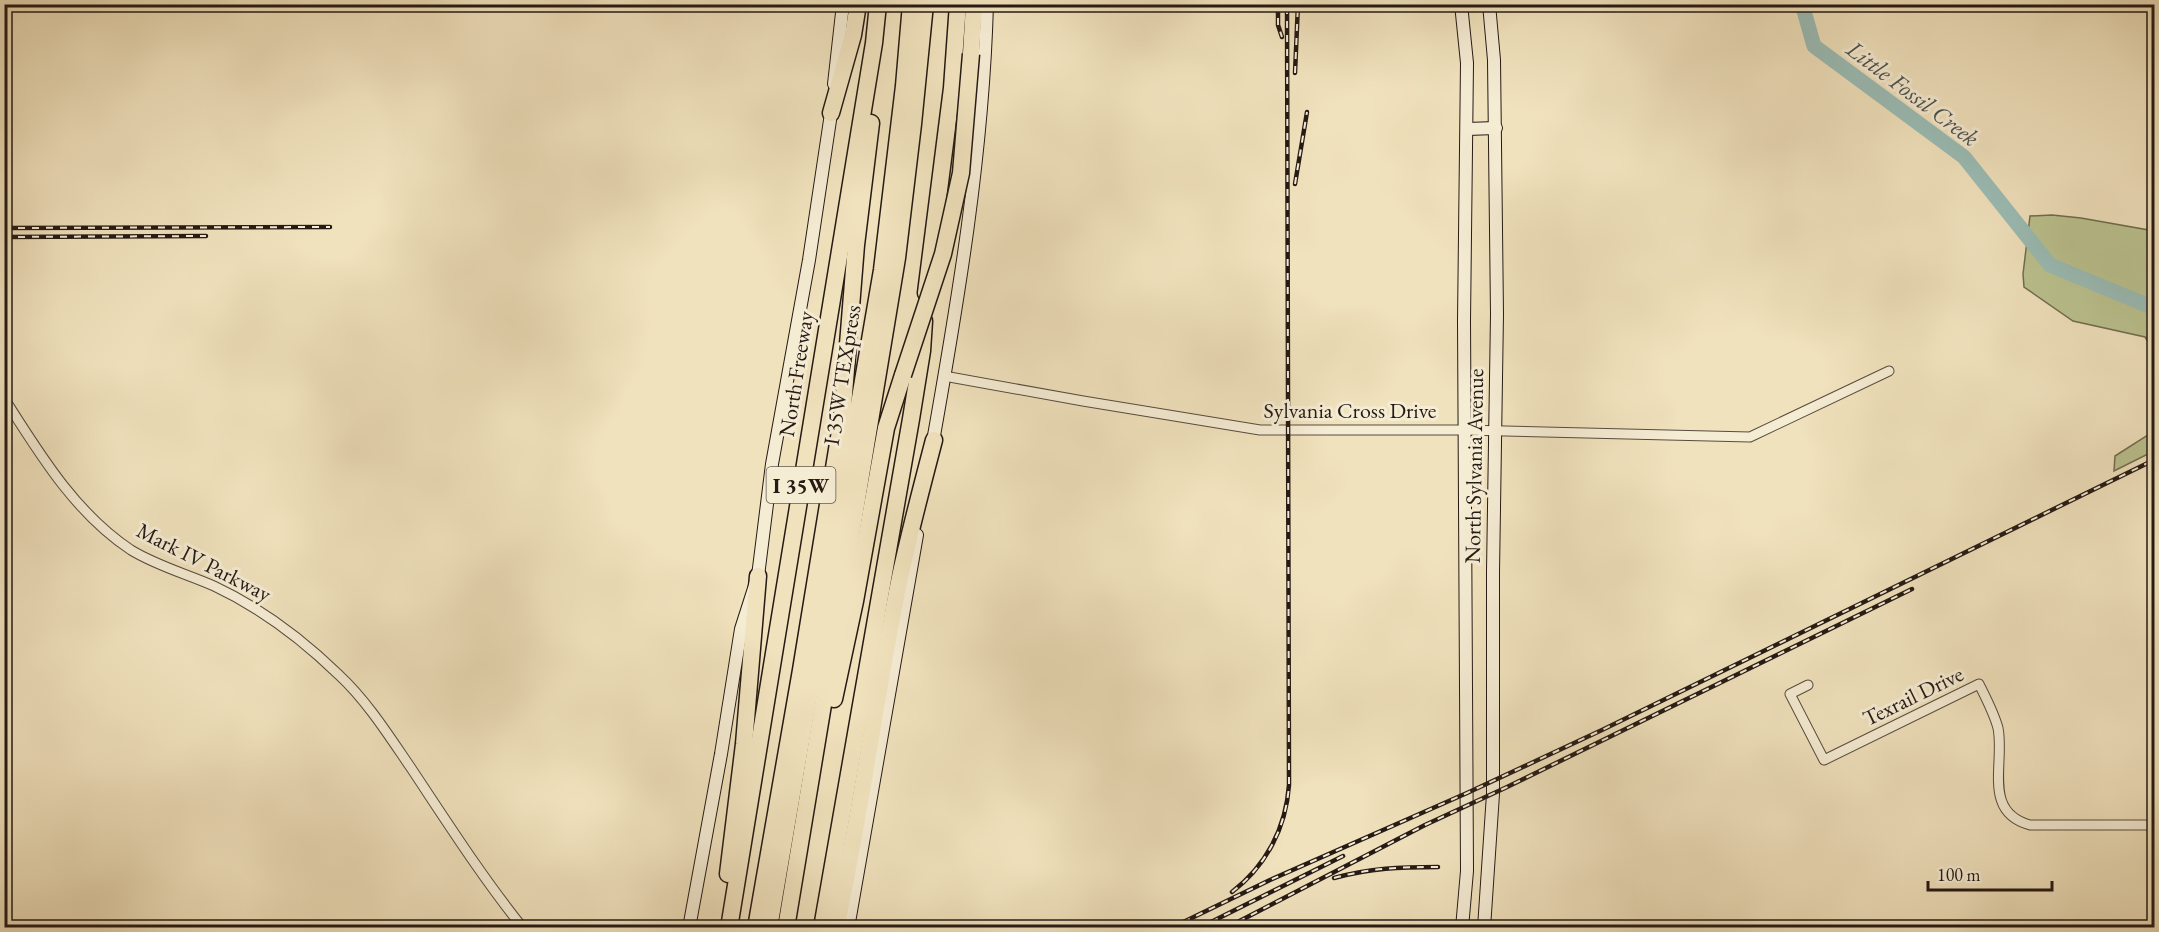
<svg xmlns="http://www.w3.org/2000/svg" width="2159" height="932" font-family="'EB Garamond',serif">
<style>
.green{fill:#bbc390;stroke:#706e52;stroke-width:1.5}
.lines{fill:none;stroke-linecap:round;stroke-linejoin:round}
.river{stroke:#9bbdb6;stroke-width:15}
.street-casing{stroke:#584c3e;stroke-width:11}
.secondary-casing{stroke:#251a14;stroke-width:14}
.highway-casing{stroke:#251a14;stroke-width:19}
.street{stroke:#f5ecd4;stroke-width:9}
.secondary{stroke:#f5ecd4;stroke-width:12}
.highway{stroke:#f0e2bd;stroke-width:16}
.rail-casing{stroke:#251a14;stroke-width:4.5}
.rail{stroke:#f5ecd4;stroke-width:2;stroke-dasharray:7;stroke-linecap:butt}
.highway-bridge-casing{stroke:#251a14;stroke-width:19;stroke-linecap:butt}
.highway-bridge{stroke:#f0e2bd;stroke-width:16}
.labels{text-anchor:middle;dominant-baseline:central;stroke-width:6;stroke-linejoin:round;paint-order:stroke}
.shield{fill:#f5ecd4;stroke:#63594e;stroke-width:1.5}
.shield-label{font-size:21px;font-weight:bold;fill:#251a14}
.street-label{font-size:22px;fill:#251a14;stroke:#f5ecd4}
.water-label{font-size:24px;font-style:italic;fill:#4e534d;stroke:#f5ecd4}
</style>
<rect width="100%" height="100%" fill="#f0e2bd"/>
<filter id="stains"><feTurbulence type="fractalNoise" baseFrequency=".00333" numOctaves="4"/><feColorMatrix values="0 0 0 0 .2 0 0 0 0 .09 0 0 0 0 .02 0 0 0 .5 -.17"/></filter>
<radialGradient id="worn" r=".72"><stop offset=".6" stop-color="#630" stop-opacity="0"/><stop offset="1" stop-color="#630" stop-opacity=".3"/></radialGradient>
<g class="green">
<path d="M2052,215L2081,218L2154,231V351L2145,337L2073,321L2024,287L2023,274L2030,216Z"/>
<path d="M2154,431V451L2114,471L2115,456Z"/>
</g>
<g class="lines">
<path class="river" d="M1802,4L1814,46L1964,157L2050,265L2154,308"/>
<g class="street-casing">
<g id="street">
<path d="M4,5H843"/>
<path d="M944,376L1083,401L1260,430H1464L1750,437L1889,371"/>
<path d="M4,398C39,453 75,513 131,550C157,566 187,574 214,586C261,608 302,639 339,675C367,701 389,736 411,768C447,822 482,877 523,928"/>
<path d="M1808,685L1790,694L1824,760L1979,684C1986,698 1994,713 1998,728C2005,763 1982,812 2030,825H2154"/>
</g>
</g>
<g class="secondary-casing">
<g id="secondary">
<path d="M1461,4L1467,63L1464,321L1467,871L1462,928"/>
<path d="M834,84L843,4"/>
<path d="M1467,129L1496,128"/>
<path d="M932,447C958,301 983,153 987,4"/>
<path d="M689,928L721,754L741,629L758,576L772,464L809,260L832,107"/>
<path d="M848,928L917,535"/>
<path d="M1484,928L1493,794V572L1497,314L1494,60L1489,4"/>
</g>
</g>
<g class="highway-casing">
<g id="highway">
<path d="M971,54L974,4"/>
<path d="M831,113L853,35L858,4"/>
<path d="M926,293L952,88L958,4"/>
<path d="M834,699L855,601L886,428L903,375"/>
<path d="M728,874L744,744L758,576"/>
<path d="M729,928L874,43L878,4"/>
<path d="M756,928L801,670L842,419L856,245L871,123"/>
<path d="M769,928L882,270L904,86L911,4"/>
<path d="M786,928L897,258L913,124L925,4"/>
<path d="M822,928L911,419L922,351L924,321"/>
<path d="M836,928C861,812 876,694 900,577C910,531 922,486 934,440"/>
</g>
</g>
<use href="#street" class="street"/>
<use href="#secondary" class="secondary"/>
<use href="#highway" class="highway"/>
<g class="rail-casing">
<g id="rail">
<path d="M1278,4V25L1282,37"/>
<path d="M1295,73L1298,4"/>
<path d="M1295,184L1307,112"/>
<path d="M4,228L330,227"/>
<path d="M4,237L206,236"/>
<path d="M1334,878C1371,868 1400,867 1438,867"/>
<path d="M1232,892C1266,866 1286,828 1289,785L1287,4"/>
<path d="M1171,928L1270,880L1467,793L1602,730L2154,460"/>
<path d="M1199,928L1343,856"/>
<path d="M1226,928L1425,825L1505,788L1912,589"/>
</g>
</g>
<use href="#rail" class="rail"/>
<g class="highway-bridge-casing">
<path id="highway-bridge" d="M903,375L943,254L961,173L971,54"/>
</g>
<use href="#highway-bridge" class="highway-bridge"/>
</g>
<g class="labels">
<rect class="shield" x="766.5" y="467" width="69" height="36" rx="4.5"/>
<g class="shield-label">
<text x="801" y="485">I 35W</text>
</g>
<g class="street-label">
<text transform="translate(796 374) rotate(-81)">North Freeway</text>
<text transform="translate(842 375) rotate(-81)">I 35W TEXpress</text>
<text x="1350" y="410">Sylvania Cross Drive</text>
<text transform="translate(1474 466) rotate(-89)">North Sylvania Avenue</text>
<text transform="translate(204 562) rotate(27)">Mark IV Parkway</text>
<text transform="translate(1913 696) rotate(-26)">Texrail Drive</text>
</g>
<g class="water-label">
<text transform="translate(1913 93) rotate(37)">Little Fossil Creek</text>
</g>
</g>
<rect width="2159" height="932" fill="none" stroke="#f0e2bd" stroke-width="24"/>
<rect x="6" y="6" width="2147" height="920" fill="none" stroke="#251a14" stroke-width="3"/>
<rect x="12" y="12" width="2135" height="908" fill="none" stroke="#251a14" stroke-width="1.5"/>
<path d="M1928 881v9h124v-9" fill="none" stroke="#251a14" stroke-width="3"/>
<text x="1937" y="881" font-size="18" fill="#251a14" stroke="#f5ecd4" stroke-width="4.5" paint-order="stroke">100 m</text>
<rect width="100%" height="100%" filter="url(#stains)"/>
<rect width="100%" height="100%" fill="url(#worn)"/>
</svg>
